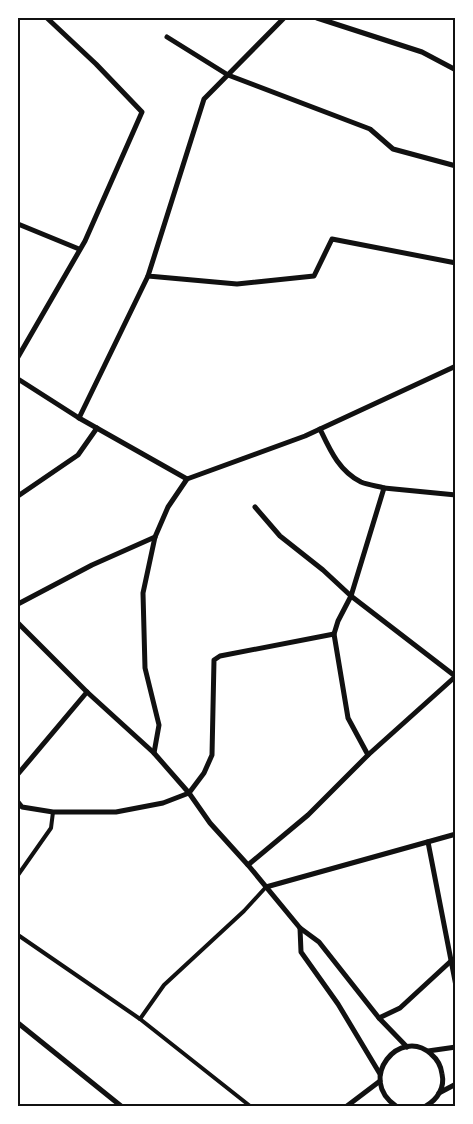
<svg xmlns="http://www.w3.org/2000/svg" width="473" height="1124" font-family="'Work Sans',sans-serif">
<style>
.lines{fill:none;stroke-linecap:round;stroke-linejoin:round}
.service{stroke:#111;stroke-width:4}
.minor{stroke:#111;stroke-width:5}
.neatline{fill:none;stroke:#111;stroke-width:2}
</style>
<rect width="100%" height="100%" fill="#fff"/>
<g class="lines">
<g class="service">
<path d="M18,875L51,828L53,812"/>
<path d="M18,935L140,1019L250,1106"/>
<path d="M140,1019L164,985L244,911L266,887"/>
</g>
<g class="minor">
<path d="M284,18L204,99L148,276L237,284L314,276L332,239L456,263"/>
<path d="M317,18L422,52L456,70"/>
<path d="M167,37L228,75L370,129L393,149L456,166"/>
<path d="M18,224L79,249"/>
<path d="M18,357L85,241L142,112L96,64L47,18"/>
<path d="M18,379L79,418L187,479L305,436L456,366"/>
<path d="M79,418L148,276"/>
<path d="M320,429C330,450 339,471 361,482C368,485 377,486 384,488"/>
<path d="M18,496L78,455L97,428"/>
<path d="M255,507L280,536L323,570L351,596L455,676"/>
<path d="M18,604L92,565L155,537"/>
<path d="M18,623L87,692L154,753L189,793L210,823L248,865L300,928L319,942L379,1018L407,1047"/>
<path d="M154,753L159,725L145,668L143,593L155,537L168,507L187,479"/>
<path d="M368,755L456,676"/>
<path d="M18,774L87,692"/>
<path d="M18,802L22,807L53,812H116L163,803L189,793L204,773L212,755L214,660L220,656L334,634"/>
<path d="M428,842L456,986"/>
<path d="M248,865L308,815L368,755L348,718L334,634L338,621L351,596L384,488L456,495"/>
<path d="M266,887L456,834"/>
<path d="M300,928L301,952L338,1004L380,1074"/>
<path d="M379,1018L400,1008L451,961"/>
<path d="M18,1023L121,1106"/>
<path d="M428,1051L456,1047"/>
<path d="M439,1093L456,1084"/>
<path d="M347,1106L380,1081"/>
<path d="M396,1106C356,1079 400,1026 431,1054C437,1059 441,1065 442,1074C445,1087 438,1099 426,1106"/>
</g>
</g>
<rect width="473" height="1124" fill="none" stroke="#ffffff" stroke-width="38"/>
<rect x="19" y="19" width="435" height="1086" class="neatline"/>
</svg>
